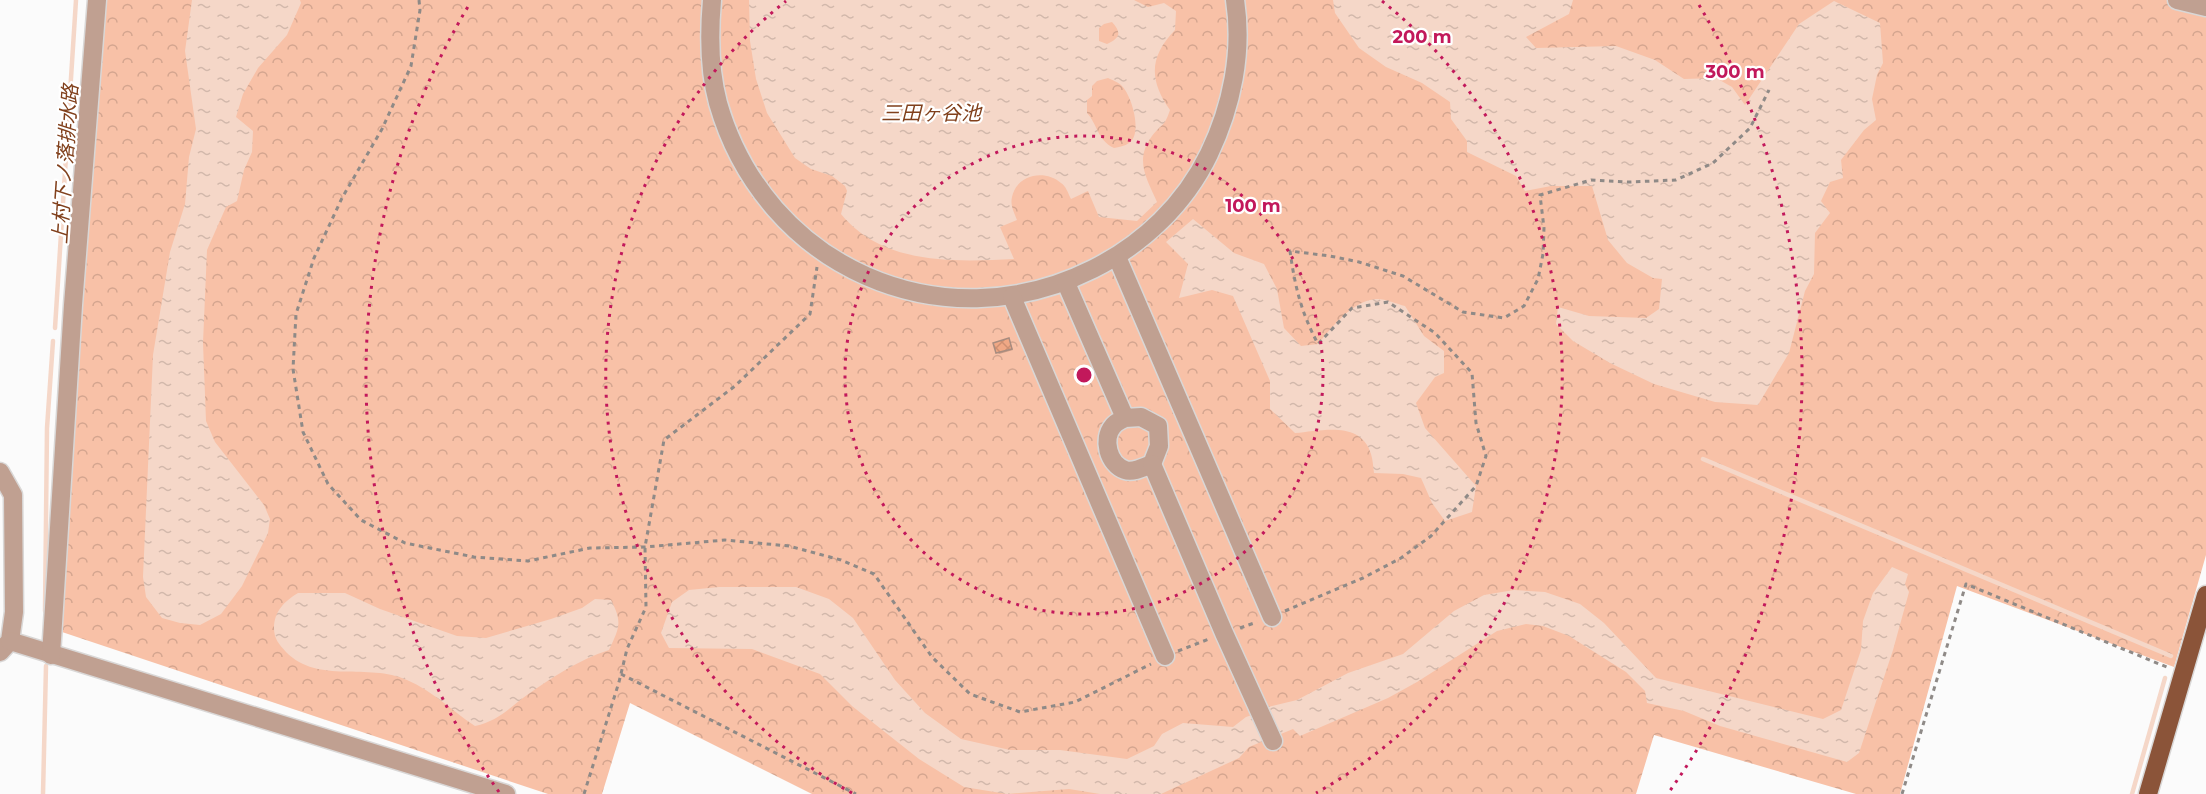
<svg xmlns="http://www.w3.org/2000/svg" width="2206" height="794" font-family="Montserrat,'Noto Sans JP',sans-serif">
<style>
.park{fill:url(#park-crowns)}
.water{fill:url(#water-ripples);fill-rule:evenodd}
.shadow{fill:#0003}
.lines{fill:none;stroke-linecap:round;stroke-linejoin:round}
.stream{stroke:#f5d7c8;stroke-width:4.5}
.building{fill:url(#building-cross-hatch);stroke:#a88c7f;stroke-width:1.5}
.minor-casing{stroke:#d9d7d6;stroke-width:21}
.major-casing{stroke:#d9d7d6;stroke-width:21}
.path{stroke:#8f8a87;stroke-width:3;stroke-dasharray:4.5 4.5;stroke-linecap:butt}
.minor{stroke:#c0a091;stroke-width:18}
.major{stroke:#8b5439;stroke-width:18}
.ring{fill:none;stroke:#c2185b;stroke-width:3;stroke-dasharray:3 6}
.labels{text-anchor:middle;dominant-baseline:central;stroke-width:4.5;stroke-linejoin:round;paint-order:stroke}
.water-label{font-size:20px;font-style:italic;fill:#81401c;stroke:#fff}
.centre{fill:#c2185b;stroke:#fff;stroke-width:3}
.ring-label{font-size:18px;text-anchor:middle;font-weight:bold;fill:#c2185b;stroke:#fff;stroke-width:4.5;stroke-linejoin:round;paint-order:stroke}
</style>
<defs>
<pattern id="park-crowns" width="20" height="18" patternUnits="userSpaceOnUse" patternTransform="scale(1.5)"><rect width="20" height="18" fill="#f8c1a7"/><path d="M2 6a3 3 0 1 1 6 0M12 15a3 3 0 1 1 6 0" fill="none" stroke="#d4a58f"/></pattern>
<pattern id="water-ripples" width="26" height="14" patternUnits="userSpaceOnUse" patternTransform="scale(1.5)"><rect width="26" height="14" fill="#f5d7c8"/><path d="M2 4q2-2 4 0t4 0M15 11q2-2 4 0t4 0" fill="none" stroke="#d2b8ab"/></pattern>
<pattern id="building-cross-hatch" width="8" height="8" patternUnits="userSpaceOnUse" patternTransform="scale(1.5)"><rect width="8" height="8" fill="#f0a885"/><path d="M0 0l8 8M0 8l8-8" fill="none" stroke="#ce9072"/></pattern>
</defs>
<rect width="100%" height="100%" fill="#fbfbfb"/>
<path class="park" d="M92,0H2206V555L2174,667L1957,586L1900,794H1856L1654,735L1636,794H812L630,703L602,794H548L53,629Z"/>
<g class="water">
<path d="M192,0H300L301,3L287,35L258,68L243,94L236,117L253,131L252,152L244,170L237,201L226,207L207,250L203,343L206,421L215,442L264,505L270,519L268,533L242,586L221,614L200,625L180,623L162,618L146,597L143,577L153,355L170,252L185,204L189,157L196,129L185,51Z"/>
<path d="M749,0H1134L1148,7L1164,3L1176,11L1175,30C1149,57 1149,80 1170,110C1164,128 1162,123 1152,136C1134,160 1147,179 1157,202L1137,221L1099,217L1088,191L1071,199C1068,193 1066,186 1061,183C1045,169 1017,174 1012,197C1010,205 1014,212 1017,220L1000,227L1014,259C953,262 883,265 841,214L847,191L845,186L832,176L811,169L795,158L767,113L756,79L750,41ZM1112,22C1122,33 1120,38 1107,44L1099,41V28L1104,24ZM1108,78C1112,80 1118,82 1121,85C1132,95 1143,134 1129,143C1125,146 1119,147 1114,148C1097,140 1098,125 1087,113V100L1092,96V86L1097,81Z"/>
<path d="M1333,0H1573L1569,14L1526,37L1536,48L1616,46L1655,60L1684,79L1716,78L1732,87L1745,105L1799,24L1834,1L1880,23L1883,63L1877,75L1872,99L1876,120L1864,130L1841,160L1843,178L1830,182L1821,201L1830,213L1815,233L1814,274L1805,291L1789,353L1758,405L1715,402L1654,384L1610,363L1573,341L1556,324L1558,307L1589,316L1646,318L1659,309L1662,279L1653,278L1627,263L1608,240L1592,186H1551L1525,191L1516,176L1467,152V141L1451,119L1450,102L1422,83L1386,67L1359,48L1335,13Z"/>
<path d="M1193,219L1234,253L1264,264L1277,289L1284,328L1301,346L1318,344C1332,327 1353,300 1377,299C1386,299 1397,304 1405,306L1424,336L1444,351V373L1435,377L1416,403L1425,428L1476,486L1472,512L1445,521L1432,503L1421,478L1403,474L1374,473C1373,467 1373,460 1371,454C1361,420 1321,431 1295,433L1270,409V381L1233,296L1212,290L1179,298L1188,264L1166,242Z"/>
<path d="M1892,567L1908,574L1905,584L1909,592L1893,650L1859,753L1847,762L1720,726L1684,711L1647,703L1645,691L1626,672L1569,636L1543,626L1526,624L1497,631L1417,682L1388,698L1300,736L1293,729L1249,747L1239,758L1161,794H1100L1069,789L1007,794L964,787L919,759L852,706L820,674L752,649L669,648L661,633L672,602L689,590L719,587H796L829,599L853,618L895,680L925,713L961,739L1010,750H1060L1127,759L1154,746L1162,734L1183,723L1233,727L1246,717L1261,712L1268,707L1297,700L1348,673L1403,654L1454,611L1484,595L1514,590L1545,592L1580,604L1604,623L1656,678L1823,719L1841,710L1861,650L1863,621L1873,593Z"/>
<path d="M298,593H345L380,609L457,636L486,638L551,619L582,608L595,599L611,600C623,623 619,628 609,650C578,660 553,677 527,695C509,708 498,721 475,726C452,711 433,691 407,680C368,662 319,685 286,652C279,644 274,639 274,628C274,611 285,601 298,593Z"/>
</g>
<path class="shadow" d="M1009,340L1013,350L999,354L998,353Z"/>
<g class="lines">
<g class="stream">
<path d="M55,328L76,0"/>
<path d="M1703,459L2171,656"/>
<path d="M45,611L47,428L53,341"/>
<path d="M43,794L46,666"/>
<path d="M2132,794L2165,678"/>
</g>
</g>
<path class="building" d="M1009,338L1012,349L996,353L993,343Z"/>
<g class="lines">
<g class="minor-casing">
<g id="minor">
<path d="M712,0C709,34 709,70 718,103C765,267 941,345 1093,269C1143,244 1185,204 1209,154C1232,106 1243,52 1235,0"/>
<path d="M2177,0L2206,7"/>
<path d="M1117,257L1272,617"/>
<path d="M1066,283L1125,418C1121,420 1116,422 1113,426C1102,439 1108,464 1125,470C1133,473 1144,467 1152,464L1159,446L1158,426L1141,417L1125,418"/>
<path d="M1012,297L1165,656"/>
<path d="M1152,464L1224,633L1273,741"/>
<path d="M0,472L13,495L14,612L10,641L0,652"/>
<path d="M10,641L506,794"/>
<path d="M51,655L73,305L97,0"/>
</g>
</g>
<g class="major-casing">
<path id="major" d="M2148,794L2206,595"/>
</g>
<g class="path">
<path d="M419,0L420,10L411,66L382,129L342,198L314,258L296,314L293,369L303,432L328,484L361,520L405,543L474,557L528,561L590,548L645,547L725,540L789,546L841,560L874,574L932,657L970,694L1020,712L1075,702L1151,664"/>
<path d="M1285,611L1363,578L1401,558L1431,536L1476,486L1486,456L1476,423L1472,373L1435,333L1388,302L1352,308L1318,344C1301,312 1295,287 1290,251L1330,256L1359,262L1403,276L1463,312L1504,318L1524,306L1538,279L1543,254L1544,228L1540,195L1591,180L1629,182L1676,180L1713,163L1750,128L1769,90"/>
<path d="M1240,628L1257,622"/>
<path d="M1178,651L1209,639"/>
<path d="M621,674L856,794"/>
<path d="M584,794L619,682L627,649L646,607L645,547L664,440L735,386L810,314L817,267"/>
<path d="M1902,794L1966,584L2169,668"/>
</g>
<use href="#minor" class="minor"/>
<use href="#major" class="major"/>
</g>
<g class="ring">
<circle cx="1084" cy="375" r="239"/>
<path d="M852 793A478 478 0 0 1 786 1M1382 1A478 478 0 0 1 1316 793"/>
<path d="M499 792A718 718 0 0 1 469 5M1699 5A718 718 0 0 1 1669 792"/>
</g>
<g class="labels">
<g class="water-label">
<text x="931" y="113">三田ヶ谷池</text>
<text transform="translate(65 164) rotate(-86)">上村下ノ落排水路</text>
</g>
</g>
<circle cx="1084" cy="375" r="9" class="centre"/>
<g class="ring-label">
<text x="1422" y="43">200 m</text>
<text x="1735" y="78">300 m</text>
<text x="1253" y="212">100 m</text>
</g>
</svg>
